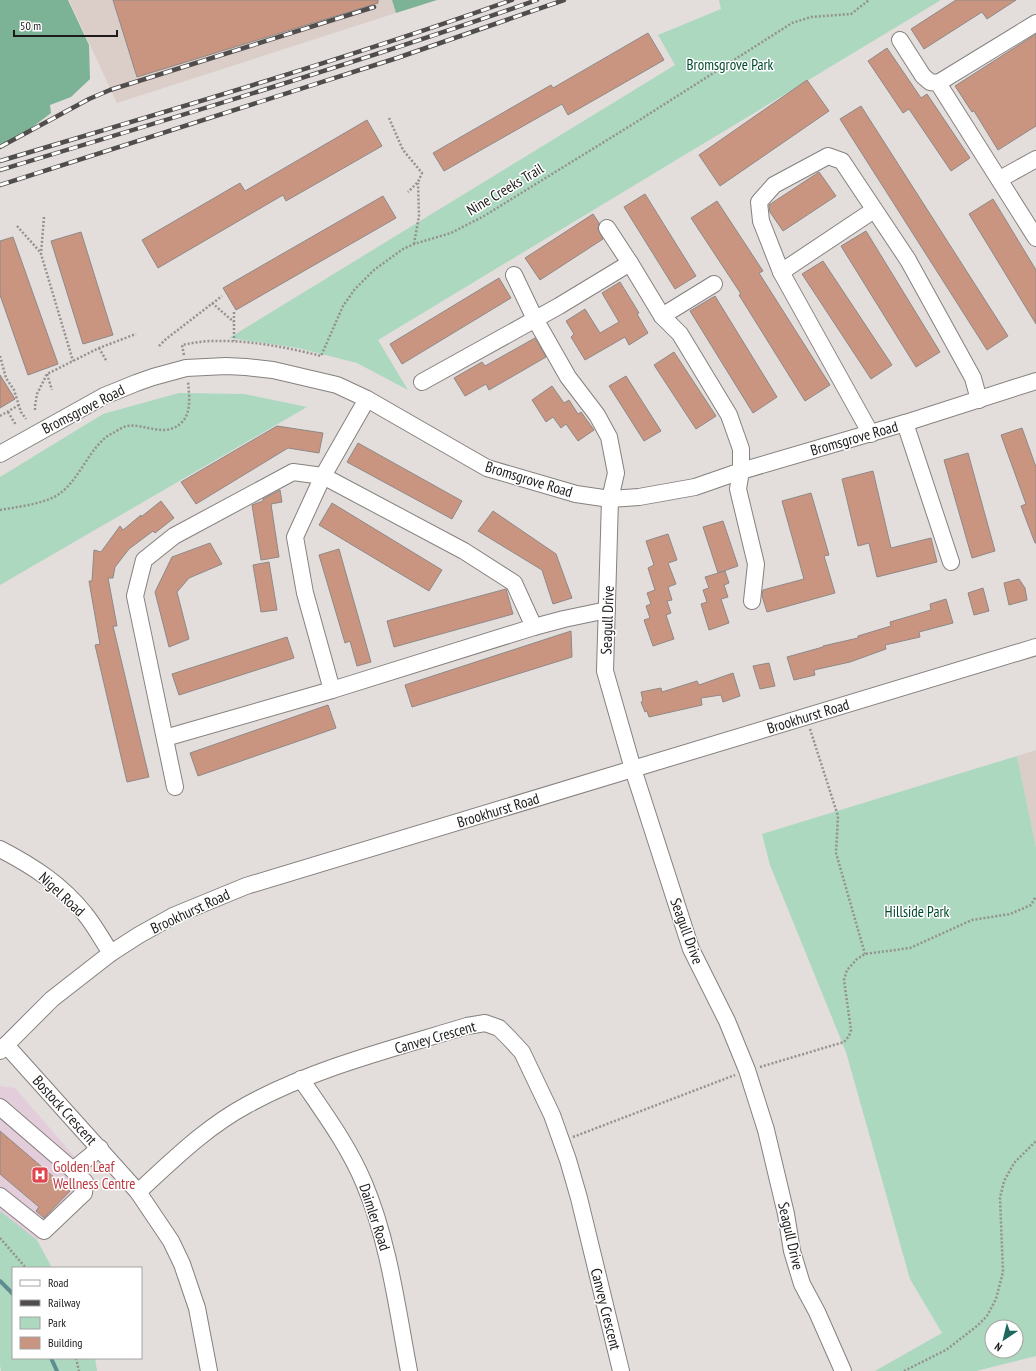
<svg xmlns="http://www.w3.org/2000/svg" width="1036" height="1371" font-family="'PT Sans Narrow',sans-serif">
<style>
.commercial{fill:#e4cdda}
.built{fill:#dbcec8}
.green{fill:#abd8bf;fill-rule:evenodd}
.forest{fill:#7cb295}
.lines{fill:none;stroke-linecap:round;stroke-linejoin:round}
.stream{stroke:#5d8d91;stroke-width:4}
.building{fill:#c99580;stroke:#8e8987}
.minor-casing{stroke:#86817f;stroke-width:18}
.path{stroke:#95918f;stroke-width:2.5;stroke-dasharray:2 2;stroke-linecap:butt}
.minor{stroke:#fff;stroke-width:16}
.rail-casing{stroke:#504d4c;stroke-width:4.5}
.rail{stroke:#fff;stroke-width:3;stroke-dasharray:9;stroke-linecap:butt}
.labels{text-anchor:middle;dominant-baseline:central;stroke-width:3;stroke-linejoin:round;paint-order:stroke}
.park-label{font-size:15px;fill:#00492e;stroke:#fff}
.street-label{font-size:15px;fill:#1d1b1a;stroke:#fff}
.health-label{font-size:15px;fill:#be3a42;stroke:#fff;text-anchor:start}
</style>
<rect width="100%" height="100%" fill="#e3dddb"/>
<path class="commercial" d="M0,1086L15,1088L98,1184L37,1240L0,1211Z"/>
<g class="built">
<path d="M69,0H392L396,13L117,103Z"/>
<path d="M1036,750V848L1017,756Z"/>
</g>
<g class="green">
<path d="M719,0H941L378,340L408,390L357,363L298,348L229,338L675,65L658,35L721,9Z"/>
<path d="M179,393L244,394L307,407L0,585V477L103,414Z"/>
<path d="M1017,756L1036,848V1356L976,1371H875L942,1333L910,1279L846,1052L770,865L762,834ZM992,1327H1016V1351H992Z"/>
<path d="M0,1211L37,1240L52,1268H13V1358H95L97,1371H1L0,1365Z"/>
</g>
<g class="forest">
<path d="M0,0H68L89,45L90,79L71,97L50,105L51,113L13,142L0,145Z"/>
<path d="M392,0H437L396,13Z"/>
</g>
<g class="lines">
<g class="stream">
<path d="M0,1281L13,1294"/>
<path d="M51,1358L57,1371"/>
</g>
</g>
<g class="building">
<path d="M113,0H378V3L137,77Z"/>
<path d="M956,0H1016L987,19L982,12L924,49L911,29Z"/>
<path d="M648,33L664,60L568,115L562,104L444,171L433,153L551,85L553,88Z"/>
<path d="M1036,34V126L998,150L974,111L972,112L955,86Z"/>
<path d="M887,48L921,98L927,94L970,158L951,171L909,109L903,113L868,61Z"/>
<path d="M807,80L829,111L720,186L699,155Z"/>
<path d="M861,106L1008,336L987,350L840,119Z"/>
<path d="M367,120L382,146L286,201L283,195L158,268L142,240L240,183L245,191Z"/>
<path d="M819,172L836,196L783,231L770,212L769,205Z"/>
<path d="M645,194L696,276L675,289L624,207Z"/>
<path d="M383,196L396,218L236,310L223,288Z"/>
<path d="M993,199L1036,270V324L969,214Z"/>
<path d="M717,201L763,271L759,273L830,385L805,401L739,295L741,294L691,218Z"/>
<path d="M593,214L599,223L598,229L603,239L540,280L525,258Z"/>
<path d="M866,231L940,352L916,367L841,246Z"/>
<path d="M81,232L113,335L83,344L51,241Z"/>
<path d="M13,237L58,364L28,375L0,295V241Z"/>
<path d="M823,261L892,365L871,379L802,274Z"/>
<path d="M499,278L511,298L402,364L390,344Z"/>
<path d="M620,282L639,313L637,314L648,333L629,345L625,337L585,360L571,337L574,334L566,321L585,309L600,333L619,322L602,293Z"/>
<path d="M715,296L777,397L753,413L690,311Z"/>
<path d="M535,338L546,357L489,390L486,384L465,396L454,378L482,362L485,366Z"/>
<path d="M674,352L716,416L696,429L654,365Z"/>
<path d="M0,375L15,399L0,408Z"/>
<path d="M626,376L661,431L644,441L609,386Z"/>
<path d="M552,386L564,403L569,400L578,414L581,412L594,430L578,441L566,424L561,428L553,417L546,422L532,400Z"/>
<path d="M277,426L323,433L319,453L288,448L196,504L181,482Z"/>
<path d="M1022,428L1036,467V543H1035L1021,506L1026,504L1001,435Z"/>
<path d="M358,443L462,501L452,519L347,462Z"/>
<path d="M968,453L995,551L972,558L944,460Z"/>
<path d="M873,471L891,548L931,538L937,562L877,577L869,543L858,546L842,479Z"/>
<path d="M280,490L282,502L271,504L279,557L261,560L252,505L263,501V499Z"/>
<path d="M811,493L829,555L824,556L835,593L767,612L762,596L763,590L804,579L782,501Z"/>
<path d="M161,501L174,518L155,533L153,531L129,549L115,567L113,578H108L117,626H113L149,777L127,782L95,645L100,644L89,581H92L94,550L101,552L120,526L123,530L141,515V517Z"/>
<path d="M332,503L442,570L429,591L319,525Z"/>
<path d="M493,511L556,554L572,598L553,604L542,570L478,531Z"/>
<path d="M723,521L738,566L718,573L703,527Z"/>
<path d="M668,534L677,560L668,563L676,584L668,587L672,600L667,601L671,613L666,615L674,639L653,646L644,620L650,618L646,606L651,604L647,593L655,590L648,568L654,565L646,541Z"/>
<path d="M210,543L222,564L189,578L177,592L189,639L169,647L155,592L172,557Z"/>
<path d="M339,549L371,662L357,666L350,641L345,643L319,555Z"/>
<path d="M269,562L277,610L261,612L253,565Z"/>
<path d="M725,571L729,583L724,585L728,597L721,599L729,623L709,630L701,604L707,602L703,590L709,588L705,577Z"/>
<path d="M1019,579L1025,588L1027,600L1009,605L1004,583Z"/>
<path d="M983,588L989,611L974,615L968,593Z"/>
<path d="M506,589L513,614L394,647L387,621Z"/>
<path d="M946,599L953,623L919,632L920,637L885,645L886,649L850,662L814,670L815,675L794,680L787,657L823,647V646L858,638V636L891,626L890,622L931,610L930,604Z"/>
<path d="M571,631L572,657L412,707L405,685Z"/>
<path d="M287,637L294,658L179,695L172,674Z"/>
<path d="M769,663L775,686L760,689L753,666Z"/>
<path d="M733,673L740,696L723,702L721,695L701,698L702,705L649,717L647,711L645,712L641,702L643,701L641,692L661,688L662,692L697,681L699,685Z"/>
<path d="M328,705L336,728L198,776L190,753Z"/>
<path d="M0,1131L70,1191L44,1218L36,1211L39,1207L0,1174Z"/>
</g>
<g class="lines">
<g class="minor-casing">
<g id="minor">
<path d="M900,40L923,76L930,82L938,83L1036,238"/>
<path d="M938,83L1036,23"/>
<path d="M1000,179L1036,159"/>
<path d="M607,228L630,263L662,316L680,334L729,415L741,449V471L738,489L756,564L752,601"/>
<path d="M781,272L874,210"/>
<path d="M514,275L535,319L568,377L597,415L609,437L616,473L610,499L605,671L633,769L691,949L727,1021L747,1070L766,1130L786,1214L792,1251L802,1284L817,1312L843,1371"/>
<path d="M662,316L714,284"/>
<path d="M422,382L559,306L630,263"/>
<path d="M367,399L323,476L295,537L305,593L332,690L534,627L564,619L607,610"/>
<path d="M905,423L951,562"/>
<path d="M871,434L781,272L761,221L759,202L774,185L828,156L842,161L908,260L973,378L979,400"/>
<path d="M0,454L104,396L136,383L153,377L186,368L226,366L246,367L273,370L337,385L367,399L487,468L576,494L610,499L639,497L695,487L741,471L905,423L1036,381"/>
<path d="M165,738L332,690"/>
<path d="M175,787L135,596L144,560L174,536L293,472L323,476L464,551L514,583L534,627"/>
<path d="M0,849C33,866 62,885 85,914C95,926 102,940 111,953"/>
<path d="M6,1045L138,1192L171,1241L182,1264L197,1308L209,1371"/>
<path d="M0,1051L52,999L111,953L139,935L173,916L246,886L1036,647"/>
<path d="M301,1079C324,1113 348,1145 364,1183C389,1242 397,1308 409,1371"/>
<path d="M0,1107L73,1170L85,1182L84,1193L44,1231L0,1196"/>
<path d="M73,1170L100,1148"/>
<path d="M138,1192C173,1160 206,1127 247,1105C314,1068 395,1048 467,1026L485,1023L499,1028L509,1038L522,1052L552,1115L568,1160L579,1198L621,1371"/>
</g>
</g>
<g class="path">
<path d="M389,118L403,150L422,173L418,182L408,192"/>
<path d="M44,217L41,254L73,361"/>
<path d="M17,226L41,253"/>
<path d="M414,244L419,216L418,183"/>
<path d="M212,303L234,322"/>
<path d="M234,312V341"/>
<path d="M159,346L166,339L222,296"/>
<path d="M99,348L107,362"/>
<path d="M184,355L182,345C192,343 202,341 213,341C249,340 286,347 321,356L343,306L355,289L374,270L403,249L414,244L451,233L484,216L638,121L792,23L811,17L851,14L869,0"/>
<path d="M0,356L6,378L14,390L21,412L26,419"/>
<path d="M47,374L52,390"/>
<path d="M35,410V406L37,394L47,374L99,348L136,334"/>
<path d="M8,412L16,425"/>
<path d="M0,416L19,405"/>
<path d="M0,510C16,507 45,504 59,494C80,480 91,443 113,433C117,431 122,427 127,426C144,423 166,439 182,422C192,412 189,394 188,381"/>
<path d="M810,729L838,816L836,853L865,954"/>
<path d="M760,1067L844,1042L849,1036L851,1030L844,980L847,970L857,959L865,954L910,948L972,920L1010,914L1031,905L1036,896"/>
<path d="M573,1137L735,1075"/>
<path d="M0,1238L26,1268"/>
<path d="M76,1358L79,1371"/>
<path d="M904,1371L946,1350L977,1326L987,1316L996,1299L1003,1272L1000,1198L1004,1181L1014,1163L1036,1141"/>
</g>
<use href="#minor" class="minor"/>
<g class="rail-casing">
<g id="rail">
<path d="M0,147L89,99L110,90L374,7"/>
<path d="M0,161C171,110 343,60 512,0"/>
<path d="M0,170C180,116 360,62 537,0"/>
<path d="M0,185L397,58L564,0"/>
</g>
</g>
<use href="#rail" class="rail"/>
</g>
<defs>
<g id="hospital-square" transform="scale(0.9)"><rect x="-9" y="-9" width="18" height="18" rx="4" fill="#e0444e" stroke="#fff"/><path d="M-5-5h3v3.5h4V-5h3V5h-3V1.5h-4V5h-3Z" fill="#fff"/></g>
</defs>
<g fill-rule="evenodd">
<use href="#hospital-square" x="40" y="1175"/>
</g>
<g class="labels">
<g class="park-label">
<text x="730" y="64">Bromsgrove Park</text>
<text x="917" y="911">Hillside Park</text>
</g>
<g class="street-label">
<text transform="translate(505 189) rotate(-31)">Nine Creeks Trail</text>
<text transform="translate(83 409) rotate(-27)">Bromsgrove Road</text>
<text transform="translate(854 438) rotate(-16)">Bromsgrove Road</text>
<text transform="translate(529 479) rotate(17)">Bromsgrove Road</text>
<text transform="translate(607 620) rotate(-88)">Seagull Drive</text>
<text transform="translate(808 716) rotate(-17)">Brookhurst Road</text>
<text transform="translate(498 810) rotate(-17)">Brookhurst Road</text>
<text transform="translate(62 894) rotate(43)">Nigel Road</text>
<text transform="translate(190 911) rotate(-25)">Brookhurst Road</text>
<text transform="translate(687 931) rotate(70)">Seagull Drive</text>
<text transform="translate(435 1037) rotate(-16)">Canvey Crescent</text>
<text transform="translate(65 1110) rotate(48)">Bostock Crescent</text>
<text transform="translate(375 1217) rotate(72)">Daimler Road</text>
<text transform="translate(791 1236) rotate(77)">Seagull Drive</text>
<text transform="translate(606 1309) rotate(76)">Canvey Crescent</text>
</g>
<g class="health-label">
<text x="53" y="1166">Golden Leaf<tspan x="53" dy="17">Wellness Centre</tspan></text>
</g>
</g>
<rect x="12" y="1267" width="130" height="92" fill="#ffffff" stroke="#a5a4a3"/>
<rect x="20" y="1280" width="20" height="6" fill="#ffffff" stroke="#a5a4a3"/>
<text x="48" y="1287" font-size="12" fill="#1d1b1a">Road</text>
<rect x="20" y="1300" width="20" height="6" fill="#504d4c" stroke="#a5a4a3"/>
<text x="48" y="1307" font-size="12" fill="#1d1b1a">Railway</text>
<rect x="20" y="1317" width="20" height="12" fill="#abd8bf" stroke="#a5a4a3"/>
<text x="48" y="1327" font-size="12" fill="#1d1b1a">Park</text>
<rect x="20" y="1337" width="20" height="12" fill="#c99580" stroke="#a5a4a3"/>
<text x="48" y="1347" font-size="12" fill="#1d1b1a">Building</text>
<g transform="translate(1004 1339) rotate(215)"><circle r="19" fill="#ffffff" stroke="#a5a4a3"/>
<path d="M0-3L7 15L0 10L-7 15Z" fill="#1f675d"/>
<text y="-6" font-size="11" font-weight="bold" text-anchor="middle" fill="#1d1b1a">N</text>
</g>
<path d="M14 30v6h103v-6" fill="none" stroke="#1d1b1a" stroke-width="2"/>
<text x="20" y="30" font-size="12" fill="#1d1b1a" stroke="#ffffff" stroke-width="3" paint-order="stroke">50 m</text>
</svg>
